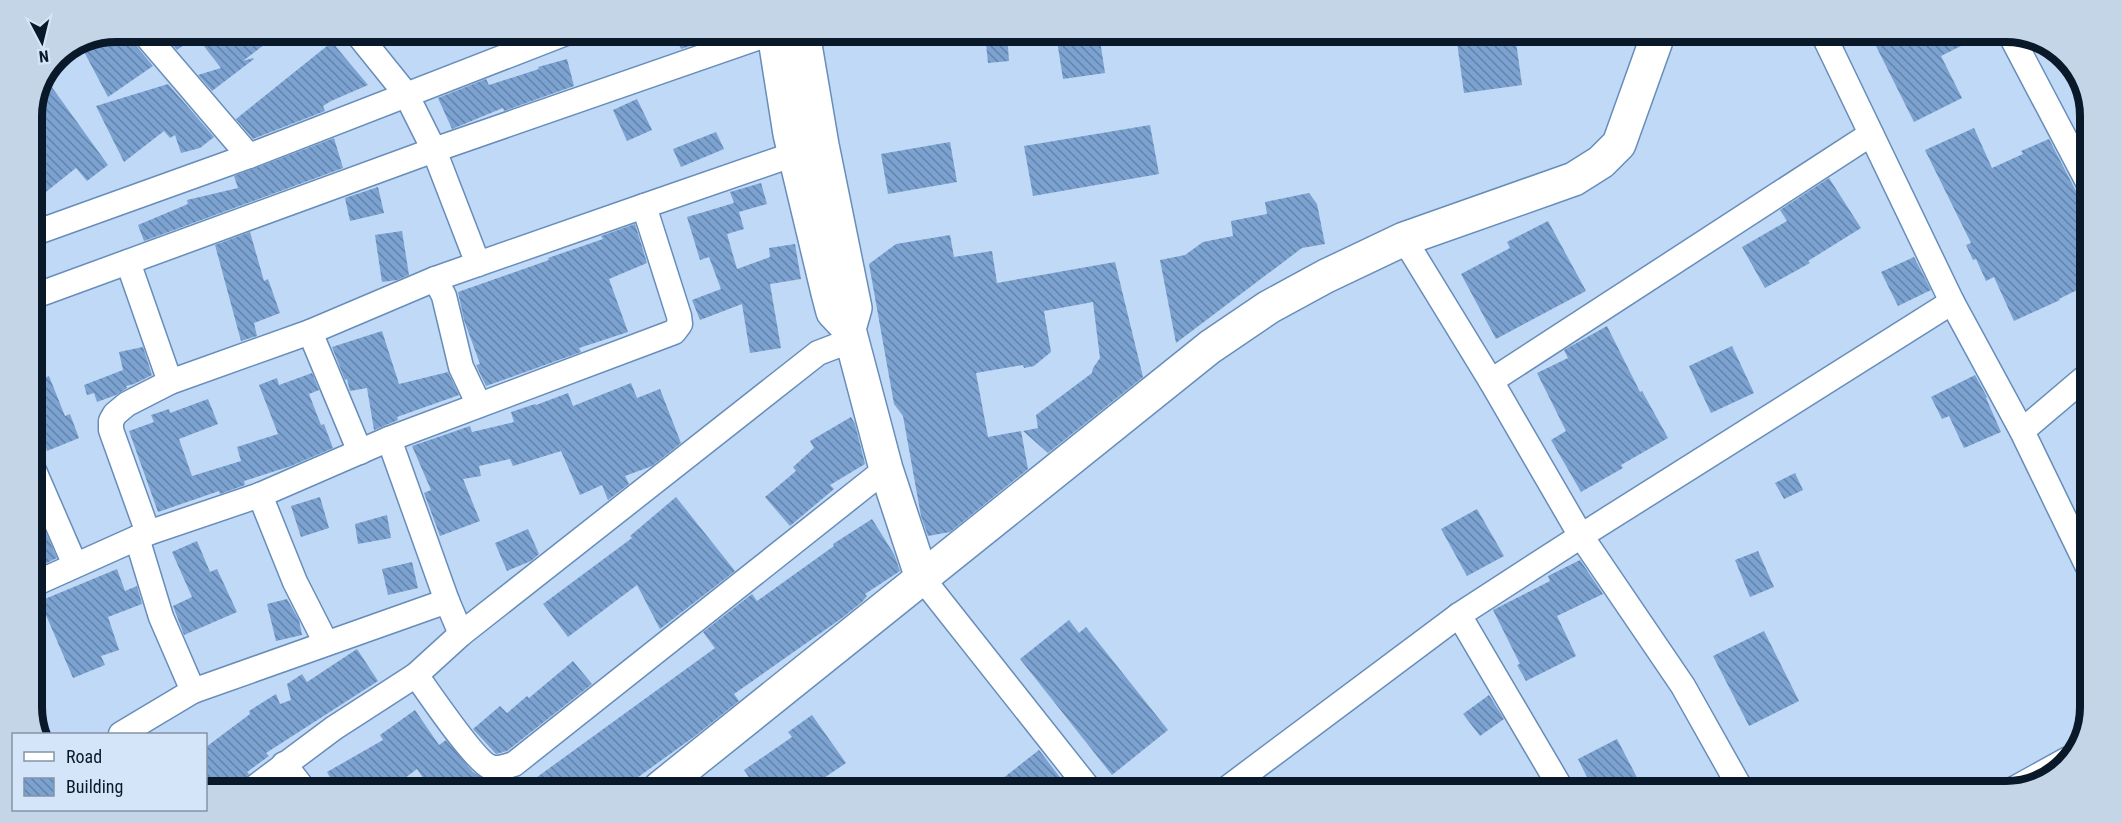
<svg xmlns="http://www.w3.org/2000/svg" width="2122" height="823" font-family="'Roboto Condensed',sans-serif">
<style>
.building{fill:url(#building-back-hatch)}
.lines{fill:none;stroke-linecap:round;stroke-linejoin:round}
.street-casing{stroke:#678dba;stroke-width:27}
.secondary-casing{stroke:#678dba;stroke-width:36}
.primary-casing{stroke:#678dba;stroke-width:36}
.street{stroke:#fff;stroke-width:24}
.secondary{stroke:#fff;stroke-width:33}
.primary{stroke:#fff;stroke-width:33}
.rim{fill:none;stroke:#0a192a;stroke-width:8}
</style>
<defs>
<pattern id="building-back-hatch" width="6" height="6" patternUnits="userSpaceOnUse" patternTransform="scale(1.5)"><rect width="6" height="6" fill="#7ba2d0"/><path d="M-1 5l2 2M0 0l6 6M5-1l2 2" fill="none" stroke="#6383a9"/></pattern>
</defs>
<rect width="100%" height="100%" fill="#c0d9f6"/>
<g class="building">
<path d="M117,32H129L132,41L153,66L108,97L81,46Z"/>
<path d="M161,32H281L243,61L253,58L254,59L212,91L198,75L221,68L196,36L177,50Z"/>
<path d="M685,33H728L681,49L675,37Z"/>
<path d="M985,34H1007L1009,61L988,63Z"/>
<path d="M1056,34H1099L1105,73L1063,79Z"/>
<path d="M1456,35H1515L1522,85L1464,93Z"/>
<path d="M1871,36H1981L1941,56L1962,98L1914,122Z"/>
<path d="M332,42L368,85L331,101L323,106L325,111L253,139L236,119Z"/>
<path d="M567,59L574,86L504,111L503,108L452,129L438,98L486,79L489,85L539,69L538,67Z"/>
<path d="M46,79L108,165L87,181L76,168L32,203V111Z"/>
<path d="M168,84L214,137L200,148L181,153L175,135L170,138L164,131L124,162L96,106Z"/>
<path d="M637,99L652,130L627,141L613,110Z"/>
<path d="M1150,125L1159,174L1033,196L1024,146Z"/>
<path d="M1974,128L1992,168L2023,154L2021,151L2049,139L2077,193L2083,198L2090,200L2089,284L2059,299L2060,300L2014,321L1994,277L1986,281L1976,259L1973,260L1966,245L1971,243L1925,150Z"/>
<path d="M716,132L724,149L681,167L673,149Z"/>
<path d="M334,138L343,168L144,241L138,225L188,204L187,200L238,188L234,176Z"/>
<path d="M950,142L957,182L888,194L881,154Z"/>
<path d="M1829,178L1861,228L1808,261L1810,263L1765,288L1742,247L1787,221L1780,210Z"/>
<path d="M761,183L767,204L739,212L744,229L727,234L737,269L770,257L769,248L795,244L801,279L770,284L781,348L750,353L742,304L700,320L692,300L721,289L709,257L700,260L687,217L734,203L730,192Z"/>
<path d="M378,187L384,213L350,221L345,198Z"/>
<path d="M1309,193L1317,204L1325,244L1302,248L1176,343L1160,260L1185,255L1203,242L1233,236L1231,221L1267,214L1265,202Z"/>
<path d="M1548,221L1586,291L1496,339L1461,274L1510,248L1507,242Z"/>
<path d="M635,224L647,263L609,279L628,332L579,348L581,352L486,386L476,365L480,364L464,320L458,292L549,260L548,258L603,239L601,236Z"/>
<path d="M402,231L409,275L397,280L382,282L375,235Z"/>
<path d="M250,232L264,281L268,279L280,313L254,323L257,336L241,341L215,245Z"/>
<path d="M950,235L954,257L992,251L997,283L1115,262L1143,377L1048,453L1023,431L1038,428L1036,415L1092,373L1093,368L1100,358L1093,302L1044,311L1051,352L1034,366L1024,368L1023,365L976,373L988,437L1021,431L1028,469L950,532L928,536L921,516L903,416L894,404L869,264L896,244Z"/>
<path d="M1914,257L1931,290L1898,306L1881,272Z"/>
<path d="M1607,326L1640,392L1642,391L1668,438L1621,465L1623,468L1581,492L1551,440L1566,431L1537,373L1568,358L1564,350Z"/>
<path d="M382,331L399,384L448,372L459,395L397,417L398,420L374,430L367,388L350,391L347,379L345,380L332,347Z"/>
<path d="M1732,346L1754,393L1711,413L1689,366Z"/>
<path d="M143,347L152,375L134,384L126,386L127,388L116,395L97,402L94,393L87,395L84,385L123,370L119,352Z"/>
<path d="M312,373L319,390L309,394L321,425L324,424L333,448L291,466L244,481L245,485L220,494L219,491L158,512L129,431L154,422L151,415L169,409L170,413L208,399L218,424L179,439L192,476L241,461L237,447L278,434L259,385L277,378L279,385Z"/>
<path d="M1975,375L1987,397L1986,398L2001,432L1964,448L1949,416L1942,419L1931,397Z"/>
<path d="M49,376L65,416L70,414L79,438L47,451L32,412V383Z"/>
<path d="M631,383L637,398L660,389L681,443L652,466L625,476L629,484L608,500L602,485L580,495L561,451L513,466L510,459L479,466L481,476L463,479L480,521L440,536L424,493L431,490L412,446L470,426L472,432L514,422L511,412L535,404L536,405L568,393L573,406Z"/>
<path d="M851,417L855,424L865,464L830,485L834,489L790,526L765,497L796,471L793,467L814,448L810,441Z"/>
<path d="M1795,473L1803,490L1784,499L1775,483Z"/>
<path d="M320,497L329,528L301,537L291,506Z"/>
<path d="M676,497L735,571L660,629L637,585L568,637L543,604L632,538L630,536Z"/>
<path d="M1477,509L1504,556L1467,576L1441,529Z"/>
<path d="M387,515L391,538L358,544L355,524Z"/>
<path d="M40,519L57,558L32,570V521Z"/>
<path d="M872,519L894,554L900,571L865,594L867,596L862,602L842,618L734,694L739,701L695,736L623,788H522L715,648L703,632L752,594L757,601L834,546L833,544Z"/>
<path d="M528,529L539,554L531,561L507,571L495,543Z"/>
<path d="M197,541L210,572L217,569L237,612L184,635L173,606L192,597L172,552Z"/>
<path d="M1758,551L1774,587L1750,597L1735,560Z"/>
<path d="M1580,560L1603,594L1557,616L1576,656L1526,681L1517,665L1520,664L1493,610L1550,581L1548,576Z"/>
<path d="M412,562L418,588L388,595L382,569Z"/>
<path d="M117,569L125,591L137,586L142,604L108,617L119,650L101,656L105,665L73,678L40,601Z"/>
<path d="M287,599L299,620L302,635L276,641L267,604Z"/>
<path d="M1069,620L1079,633L1086,627L1168,730L1112,775L1020,659Z"/>
<path d="M1764,631L1799,701L1749,726L1713,656Z"/>
<path d="M357,649L378,681L266,753L269,756L247,772L249,774L242,781L240,787H206V747L250,714L249,711L276,694L280,704L291,700L287,684L302,674L307,682Z"/>
<path d="M573,661L592,684L507,751L496,754L473,729L500,706L507,713L527,696L529,698Z"/>
<path d="M1489,695L1504,719L1480,736L1463,714Z"/>
<path d="M415,710L439,745L446,740L473,772L487,781L478,788H430L417,769L392,788H336L327,772L383,740L380,735Z"/>
<path d="M812,715L846,763L821,780L820,778L804,789H797L792,781L781,789H757L744,770L792,737L788,732Z"/>
<path d="M1617,739L1644,791H1594L1578,759Z"/>
<path d="M1039,750L1069,789H989Z"/>
</g>
<g class="lines">
<g class="street-casing">
<g id="street">
<path d="M143,32L249,156"/>
<path d="M356,32L406,94L434,150L478,264"/>
<path d="M1824,36L1952,302L2022,431L2087,565"/>
<path d="M2011,36L2090,186"/>
<path d="M644,206L679,316L680,324L674,332L389,439L260,495L148,533L111,430V421L115,414L127,404L170,382L310,332L435,279Z"/>
<path d="M644,206L809,149"/>
<path d="M32,234L249,156L566,33"/>
<path d="M1404,239L1491,381L1581,536L1683,686L1742,791"/>
<path d="M128,262L170,382"/>
<path d="M435,279L444,296L461,367L479,405"/>
<path d="M32,297L434,150L771,33"/>
<path d="M310,332L360,452"/>
<path d="M1491,381L1871,134"/>
<path d="M2022,431L2088,375"/>
<path d="M389,439L447,601"/>
<path d="M32,466L75,565"/>
<path d="M260,495L295,582L326,643"/>
<path d="M137,538L161,617L193,691"/>
<path d="M922,578L1089,789"/>
<path d="M32,585L148,533"/>
<path d="M1459,615L1562,790"/>
<path d="M416,675C428,692 475,761 490,767C498,770 507,766 514,764L886,469"/>
<path d="M121,734L193,691L447,601L461,634"/>
<path d="M284,764L302,787"/>
<path d="M255,787L334,728L416,675L461,634L818,353L852,340"/>
<path d="M1225,790L1459,615L1581,536L1952,302"/>
<path d="M2012,790L2068,759"/>
</g>
</g>
<g class="secondary-casing">
<g id="secondary">
<path d="M774,33L790,134L828,293L833,312L849,329"/>
<path d="M803,33L822,145L855,308L849,329L886,469L922,578"/>
</g>
</g>
<g class="primary-casing">
<path id="primary" d="M660,788L1210,347L1269,307L1326,276L1404,239L1574,179L1601,162L1619,144L1658,35"/>
</g>
<use href="#street" class="street"/>
<use href="#secondary" class="secondary"/>
<use href="#primary" class="primary"/>
</g>
<path d="M0 0H2122V823H0ZM116 42H2006A74 74 0 0 1 2080 116V707A74 74 0 0 1 2006 781H116A74 74 0 0 1 42 707V116A74 74 0 0 1 116 42Z" fill="#c5d5e8" fill-rule="evenodd"/>
<path class="rim" d="M116 42H2006A74 74 0 0 1 2080 116V707A74 74 0 0 1 2006 781H116A74 74 0 0 1 42 707V116A74 74 0 0 1 116 42Z"/>
<rect x="12" y="733" width="195" height="78" fill="#d5e5f9" stroke="#8493a6" stroke-width="1.5"/>
<rect x="24" y="752" width="30" height="9" fill="#ffffff" stroke="#8493a6" stroke-width="1.5"/>
<text x="66" y="763" font-size="18" fill="#0a192a">Road</text>
<rect x="24" y="778" width="30" height="18" fill="url(#building-back-hatch)" stroke="#8493a6" stroke-width="1.5"/>
<text x="66" y="793" font-size="18" fill="#0a192a">Building</text>
<g transform="translate(42 42) rotate(173)" stroke="#d5e5f9" stroke-width="4.5" paint-order="stroke">
<path d="M0-4.5L10 22L0 15L-10 22Z" fill="#0a192a"/>
<text y="-9" font-size="16" font-weight="bold" text-anchor="middle" fill="#0a192a">N</text>
</g>
</svg>
